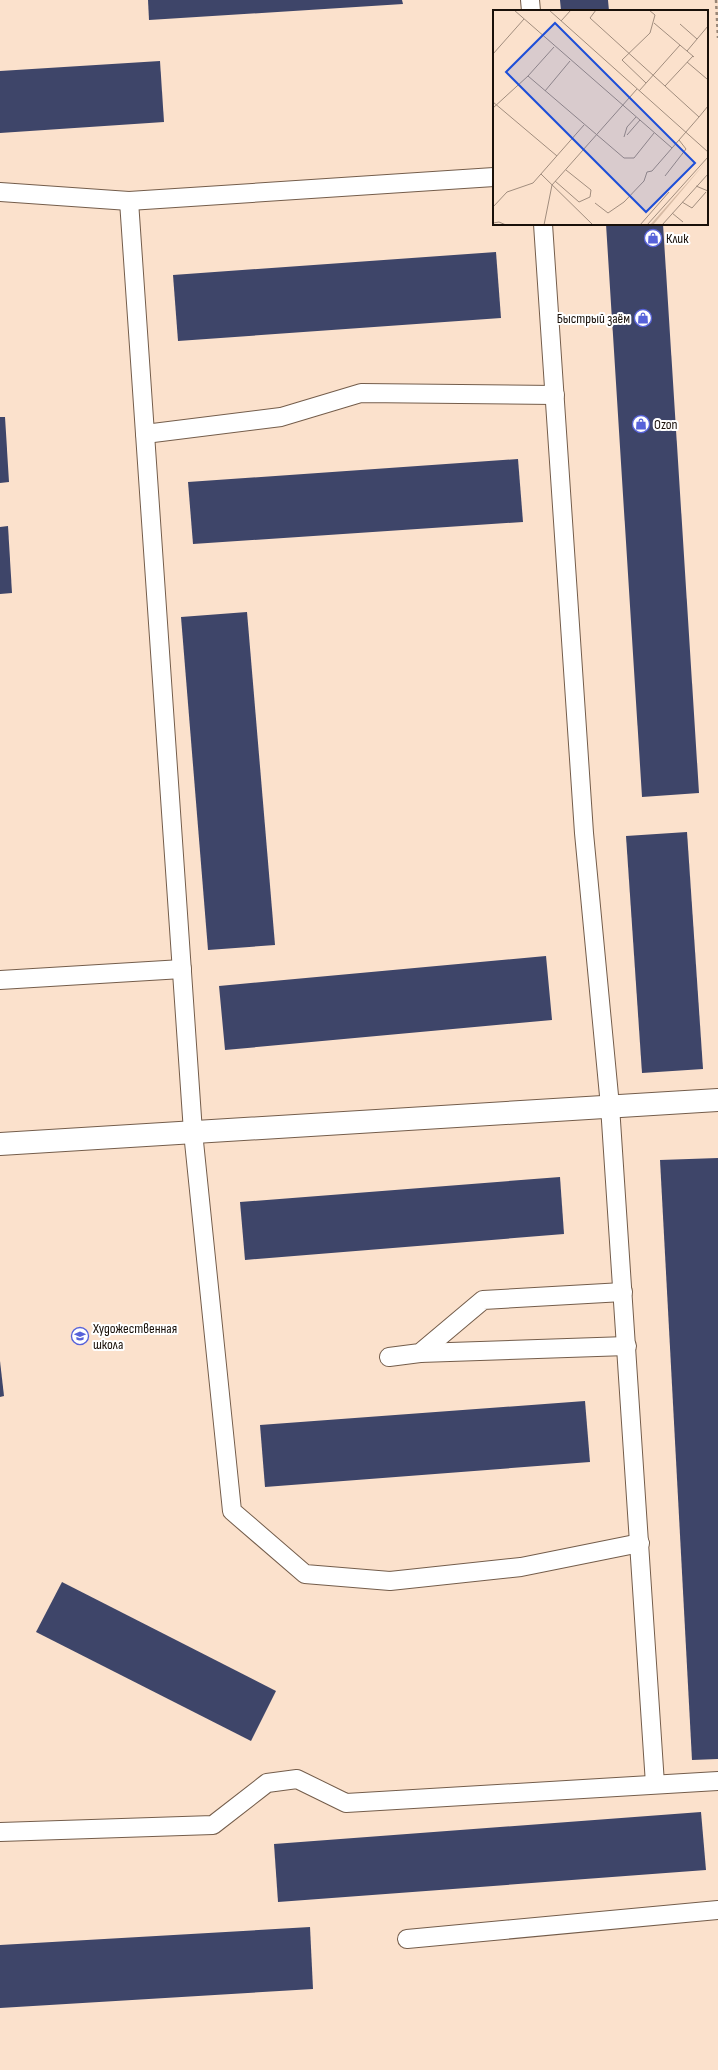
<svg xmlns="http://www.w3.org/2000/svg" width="718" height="2070" font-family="'Sofia Sans Condensed',sans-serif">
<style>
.building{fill:#3e4569}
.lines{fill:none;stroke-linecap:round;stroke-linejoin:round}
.lane-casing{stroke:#745d4b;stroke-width:20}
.street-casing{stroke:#745d4b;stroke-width:24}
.path{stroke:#978576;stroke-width:2.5;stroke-dasharray:3 3;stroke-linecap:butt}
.lane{stroke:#fff;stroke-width:18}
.street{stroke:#fff;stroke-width:22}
.labels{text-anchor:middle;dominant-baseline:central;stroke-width:4;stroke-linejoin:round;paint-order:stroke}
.poi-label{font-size:14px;fill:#191009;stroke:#fff;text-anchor:start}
.inset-road{fill:none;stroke:#a18d7e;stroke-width:1}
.view{fill:#1d4ed8;fill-opacity:0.15;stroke:#1d4ed8;stroke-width:2}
.inset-edge{fill:none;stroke:#191009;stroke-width:2}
</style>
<rect width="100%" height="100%" fill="#fbe1cc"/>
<g class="building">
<path d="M148,0H402L403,4L149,20Z"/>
<path d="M560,0H608L609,11H561Z"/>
<path d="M160,61L164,122L0,133V71Z"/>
<path d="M606,224H663L699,793L642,797Z"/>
<path d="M496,252L501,318L178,341L173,275Z"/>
<path d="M0,417H5L9,482L0,483Z"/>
<path d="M518,459L523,522L193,544L188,482Z"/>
<path d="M8,526L12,593L0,594V527Z"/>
<path d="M247,612L275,945L208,950L181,617Z"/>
<path d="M687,832L703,1069L642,1073L626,836Z"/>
<path d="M546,956L552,1020L225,1050L219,986Z"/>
<path d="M718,1158V1759L692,1760L660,1160Z"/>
<path d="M560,1177L564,1234L245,1260L240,1202Z"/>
<path d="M0,1361L4,1396L0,1397Z"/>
<path d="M585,1401L590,1462L265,1487L260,1425Z"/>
<path d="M62,1582L276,1691L251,1741L36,1632Z"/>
<path d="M701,1812L706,1870L278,1902L274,1844Z"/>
<path d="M310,1927L313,1989L0,2008V1945Z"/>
</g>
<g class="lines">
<g class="lane-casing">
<g id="lane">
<path d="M530,0L531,11"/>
<path d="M0,192L129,201L494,177"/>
<path d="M129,201L193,1132L232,1511L305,1574L390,1581L521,1567L640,1543"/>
<path d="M543,224L584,833L610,1106L655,1784"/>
<path d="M145,434L281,417L361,393L555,395"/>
<path d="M0,980L182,969"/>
<path d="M420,1353L627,1346"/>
<path d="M389,1357L420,1353L483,1300L623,1292"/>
<path d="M0,1832L213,1825L267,1783L297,1779L346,1803L718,1781"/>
<path d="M407,1939L718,1910"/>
</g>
</g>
<g class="street-casing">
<path id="street" d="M0,1144L718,1100"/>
</g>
<path class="path" d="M716,0L718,38"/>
<use href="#lane" class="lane"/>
<use href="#street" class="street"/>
</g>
<defs>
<g id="shop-ring" transform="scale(0.9)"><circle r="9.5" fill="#fff" stroke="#5762d9" stroke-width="1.5"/><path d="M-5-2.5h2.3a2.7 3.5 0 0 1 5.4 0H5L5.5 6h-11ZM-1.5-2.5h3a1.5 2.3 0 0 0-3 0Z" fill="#5762d9"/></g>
<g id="university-ring" transform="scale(0.9)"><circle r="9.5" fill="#fff" stroke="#5762d9" stroke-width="1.5"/><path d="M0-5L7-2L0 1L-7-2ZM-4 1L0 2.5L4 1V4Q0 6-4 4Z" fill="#5762d9"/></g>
</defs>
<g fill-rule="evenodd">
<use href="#shop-ring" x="653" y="238"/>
<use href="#shop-ring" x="643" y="318"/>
<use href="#shop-ring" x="641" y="424"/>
<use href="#university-ring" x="80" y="1336"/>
</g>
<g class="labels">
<g class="poi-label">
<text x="666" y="238">Клик</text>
<text x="630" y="318" text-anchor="end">Быстрый заём</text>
<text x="654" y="424">Ozon</text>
<text x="93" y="1328">Художественная<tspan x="93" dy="16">школа</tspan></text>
</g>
</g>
<g transform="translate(493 10)">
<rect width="215" height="215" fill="#fbe1cc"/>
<path d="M212,153L160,215H157Z" fill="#d6baa4"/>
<path class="inset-road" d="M21,0L179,138M56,0L215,142M103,0L97,8L172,76L200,46M68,11L78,0M161,13L201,47M187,14L204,29M194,41L215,16M0,44L31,9M194,52L214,69L215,67M35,66L131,148H141L161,123M153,73L129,50L157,23L162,5L156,0M172,76L206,107L215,96M52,81L77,51M146,81L187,35M0,92L64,146M0,98L35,66L61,37M134,125L147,110M131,127L134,117L143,107M48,164L100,215M172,166L193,139L186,130M62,171L86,192L97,187L98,180L73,160M203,176L215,181M189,192L199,198L213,182M102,193L115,203L131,192L151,171L154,162L159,161L206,107M0,197L14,182L40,173L91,115M179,203L190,212M0,213L6,212L13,215M51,215L59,175L144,79M147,215L176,182M154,215L215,147M169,215L215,164"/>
<path class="view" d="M62,13L202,153L153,202L13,62Z"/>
<rect width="215" height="215" class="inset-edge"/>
</g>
</svg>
